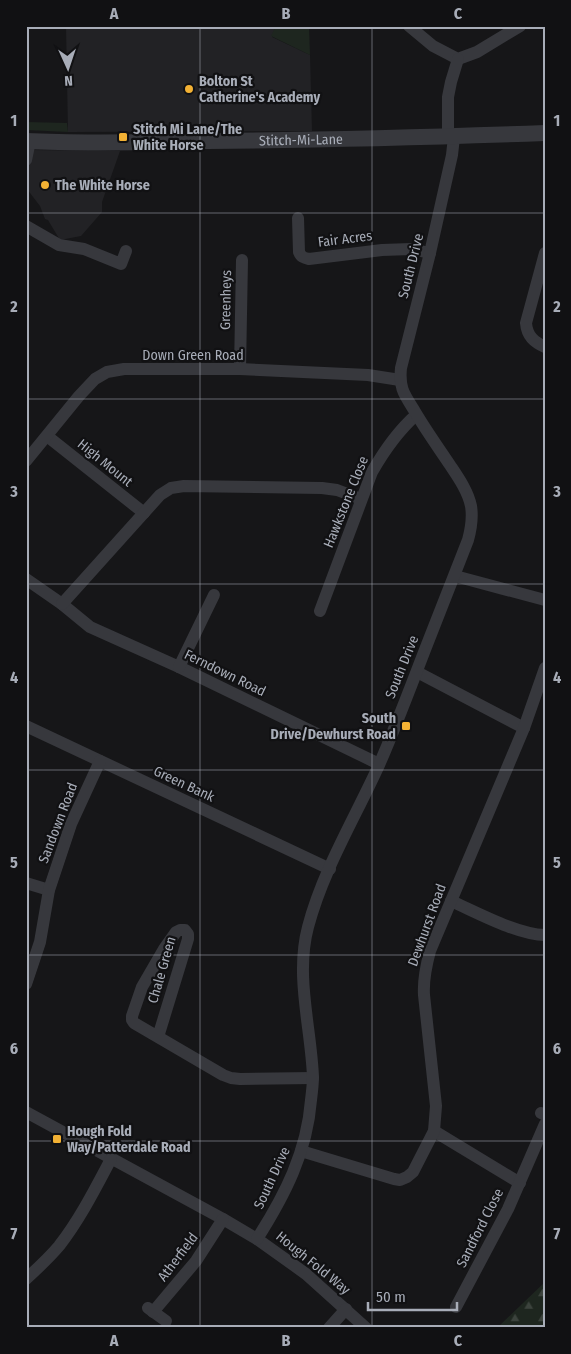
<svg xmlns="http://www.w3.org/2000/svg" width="571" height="1354" font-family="'Fira Sans Condensed',sans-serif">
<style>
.built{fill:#222225}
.green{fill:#1e261f}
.forest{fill:url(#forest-firs)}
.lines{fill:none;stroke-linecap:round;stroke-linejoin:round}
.minor{stroke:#37383d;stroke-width:12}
.tertiary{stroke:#37383d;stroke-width:16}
.grid{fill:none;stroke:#a8adb8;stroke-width:1;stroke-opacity:0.55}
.poi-dot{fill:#f2b134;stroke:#111113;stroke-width:2}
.labels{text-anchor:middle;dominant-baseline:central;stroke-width:4.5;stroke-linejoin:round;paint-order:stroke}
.poi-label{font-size:14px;font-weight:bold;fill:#a8adb8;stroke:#111113;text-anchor:start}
.street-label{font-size:14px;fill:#a8adb8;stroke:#111113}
.neatline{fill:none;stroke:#a8adb8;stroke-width:2}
.grid-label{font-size:16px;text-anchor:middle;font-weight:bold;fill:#a8adb8}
</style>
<defs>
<pattern id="forest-firs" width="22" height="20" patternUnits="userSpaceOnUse" patternTransform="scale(1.25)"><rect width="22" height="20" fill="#1e261f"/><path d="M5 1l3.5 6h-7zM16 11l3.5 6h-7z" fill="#3c433d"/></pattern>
</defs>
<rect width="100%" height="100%" fill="#161618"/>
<g class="built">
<path d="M66,26H276L272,37L310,55L312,131L68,132Z"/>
<path d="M31,150L120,151L102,202V212L81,236L60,240L48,220L45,219L40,206L27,189L26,174Z"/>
</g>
<g class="green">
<path d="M276,26H309L310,55L271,36Z"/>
<path d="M26,122L67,123L68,132L26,130Z"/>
</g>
<path class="forest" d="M545,1282V1328H497Z"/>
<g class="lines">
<g class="minor">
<path d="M409,26L433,46L458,59L477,52L520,26"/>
<path d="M448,137V97L451,82L458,59"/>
<path d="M26,160L30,141"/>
<path d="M298,218L299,252C301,257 304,258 309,259L382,250L411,249L430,253"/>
<path d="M26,226L59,245L84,249L121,264L126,251"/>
<path d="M545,253L526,323C527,336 534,342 545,347"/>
<path d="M240,369L242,260"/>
<path d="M47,436L144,513"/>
<path d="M26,461L79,396L95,379L107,372L124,369H240L368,375L400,380"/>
<path d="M455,576L545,600"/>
<path d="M26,579L62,604L90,627L179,667L379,764"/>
<path d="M62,604L160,495L171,488L184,486L322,488L337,490L361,499"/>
<path d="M320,611L372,472C384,451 398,431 416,415"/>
<path d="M179,667L214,595"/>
<path d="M417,672L524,728"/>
<path d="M26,726L330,869"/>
<path d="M26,883L49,890"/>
<path d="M451,901C476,912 518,935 545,935"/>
<path d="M26,984L40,942L49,890L71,824L100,761"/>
<path d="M158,1037L188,939V934L185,930H180L176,932L164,949L142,987L132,1016V1020L134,1023L223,1075L231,1078L240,1079L313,1078"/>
<path d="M26,1112L223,1219L257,1239L306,1274L366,1328"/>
<path d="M541,1113L545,1115"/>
<path d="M434,1131L520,1183"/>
<path d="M301,1151L394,1179L400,1180L407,1177L413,1172L434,1131L436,1106L424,995C423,980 426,966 430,951L524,728L545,668"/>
<path d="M257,1239C285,1195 307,1152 311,1100C312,1092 313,1084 313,1077C311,1027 295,976 308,927C323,870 355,818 379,765C397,724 412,683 428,642C441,608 455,574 468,540C471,529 473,518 471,506C468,491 458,477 450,465C438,447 425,429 414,410C404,394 399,388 401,368L430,253L452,155L454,137"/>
<path d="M26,1279C38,1268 49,1258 59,1246C80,1219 95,1189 111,1159"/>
<path d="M456,1307L508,1209L545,1124"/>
<path d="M148,1308L166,1321"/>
<path d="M153,1312L196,1261L223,1219"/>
<path d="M329,1328L346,1309"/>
</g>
<path class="tertiary" id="s1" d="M26,141C87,144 148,142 208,141C320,140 433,137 545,133"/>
</g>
<path class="grid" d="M200,26V1328M372,26V1328M26,213H545M26,399H545M26,584H545M26,770H545M26,955H545M26,1141H545"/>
<g class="poi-dot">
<circle cx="189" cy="89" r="5"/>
<rect x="118" y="132" width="10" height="10" rx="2.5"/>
<circle cx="45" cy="185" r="5"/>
<rect x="401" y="721" width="10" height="10" rx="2.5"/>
<rect x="52" y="1134" width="10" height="10" rx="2.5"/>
</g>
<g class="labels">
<g class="poi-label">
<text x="199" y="81">Bolton St<tspan x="199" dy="16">Catherine's Academy</tspan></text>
<text x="133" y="129">Stitch Mi Lane/The<tspan x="133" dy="16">White Horse</tspan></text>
<text x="55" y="185">The White Horse</text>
<text x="396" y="718" text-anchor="end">South<tspan x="396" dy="16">Drive/Dewhurst Road</tspan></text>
<text x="67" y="1131">Hough Fold<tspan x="67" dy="16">Way/Patterdale Road</tspan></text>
</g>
<g class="street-label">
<text stroke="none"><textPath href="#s1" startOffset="275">Stitch-Mi-Lane</textPath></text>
<text transform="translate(345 239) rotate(-7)">Fair Acres</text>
<text transform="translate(411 266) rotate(-76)">South Drive</text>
<text transform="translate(226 300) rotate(-89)">Greenheys</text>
<text x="193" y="355">Down Green Road</text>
<text transform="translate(105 463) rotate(39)">High Mount</text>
<text transform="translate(346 502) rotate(-68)">Hawkstone Close</text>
<text transform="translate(402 667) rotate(-68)">South Drive</text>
<text transform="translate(225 673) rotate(26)">Ferndown Road</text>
<text transform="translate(184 784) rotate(25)">Green Bank</text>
<text transform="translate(58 823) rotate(-69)">Sandown Road</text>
<text transform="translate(427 925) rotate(-70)">Dewhurst Road</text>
<text transform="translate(162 970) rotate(-74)">Chale Green</text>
<text transform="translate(272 1178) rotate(-65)">South Drive</text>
<text transform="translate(480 1228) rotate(-63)">Sandford Close</text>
<text transform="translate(178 1257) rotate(-53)">Atherfield</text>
<text transform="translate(313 1263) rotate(39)">Hough Fold Way</text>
</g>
</g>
<rect width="571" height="1354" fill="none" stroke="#111113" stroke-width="55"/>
<g transform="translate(68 68) rotate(177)" stroke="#111113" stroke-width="4" paint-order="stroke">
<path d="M0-4L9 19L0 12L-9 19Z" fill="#a8adb8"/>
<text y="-8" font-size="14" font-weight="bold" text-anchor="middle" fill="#a8adb8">N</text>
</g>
<path d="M368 1302v8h89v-8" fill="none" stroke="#a8adb8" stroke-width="2.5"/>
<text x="376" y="1302" font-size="15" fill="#a8adb8" stroke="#111113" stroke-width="4" paint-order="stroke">50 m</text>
<rect x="28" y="28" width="516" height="1298" class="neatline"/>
<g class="grid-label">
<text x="114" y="19">A</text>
<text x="286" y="19">B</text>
<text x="458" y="19">C</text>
<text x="14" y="126">1</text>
<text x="557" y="126">1</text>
<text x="14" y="312">2</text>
<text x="557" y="312">2</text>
<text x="14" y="497">3</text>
<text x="557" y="497">3</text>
<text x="14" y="683">4</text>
<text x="557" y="683">4</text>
<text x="14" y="868">5</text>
<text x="557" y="868">5</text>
<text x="14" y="1054">6</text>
<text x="557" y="1054">6</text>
<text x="14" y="1239">7</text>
<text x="557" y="1239">7</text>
<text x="114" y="1346">A</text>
<text x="286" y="1346">B</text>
<text x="458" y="1346">C</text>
</g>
</svg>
